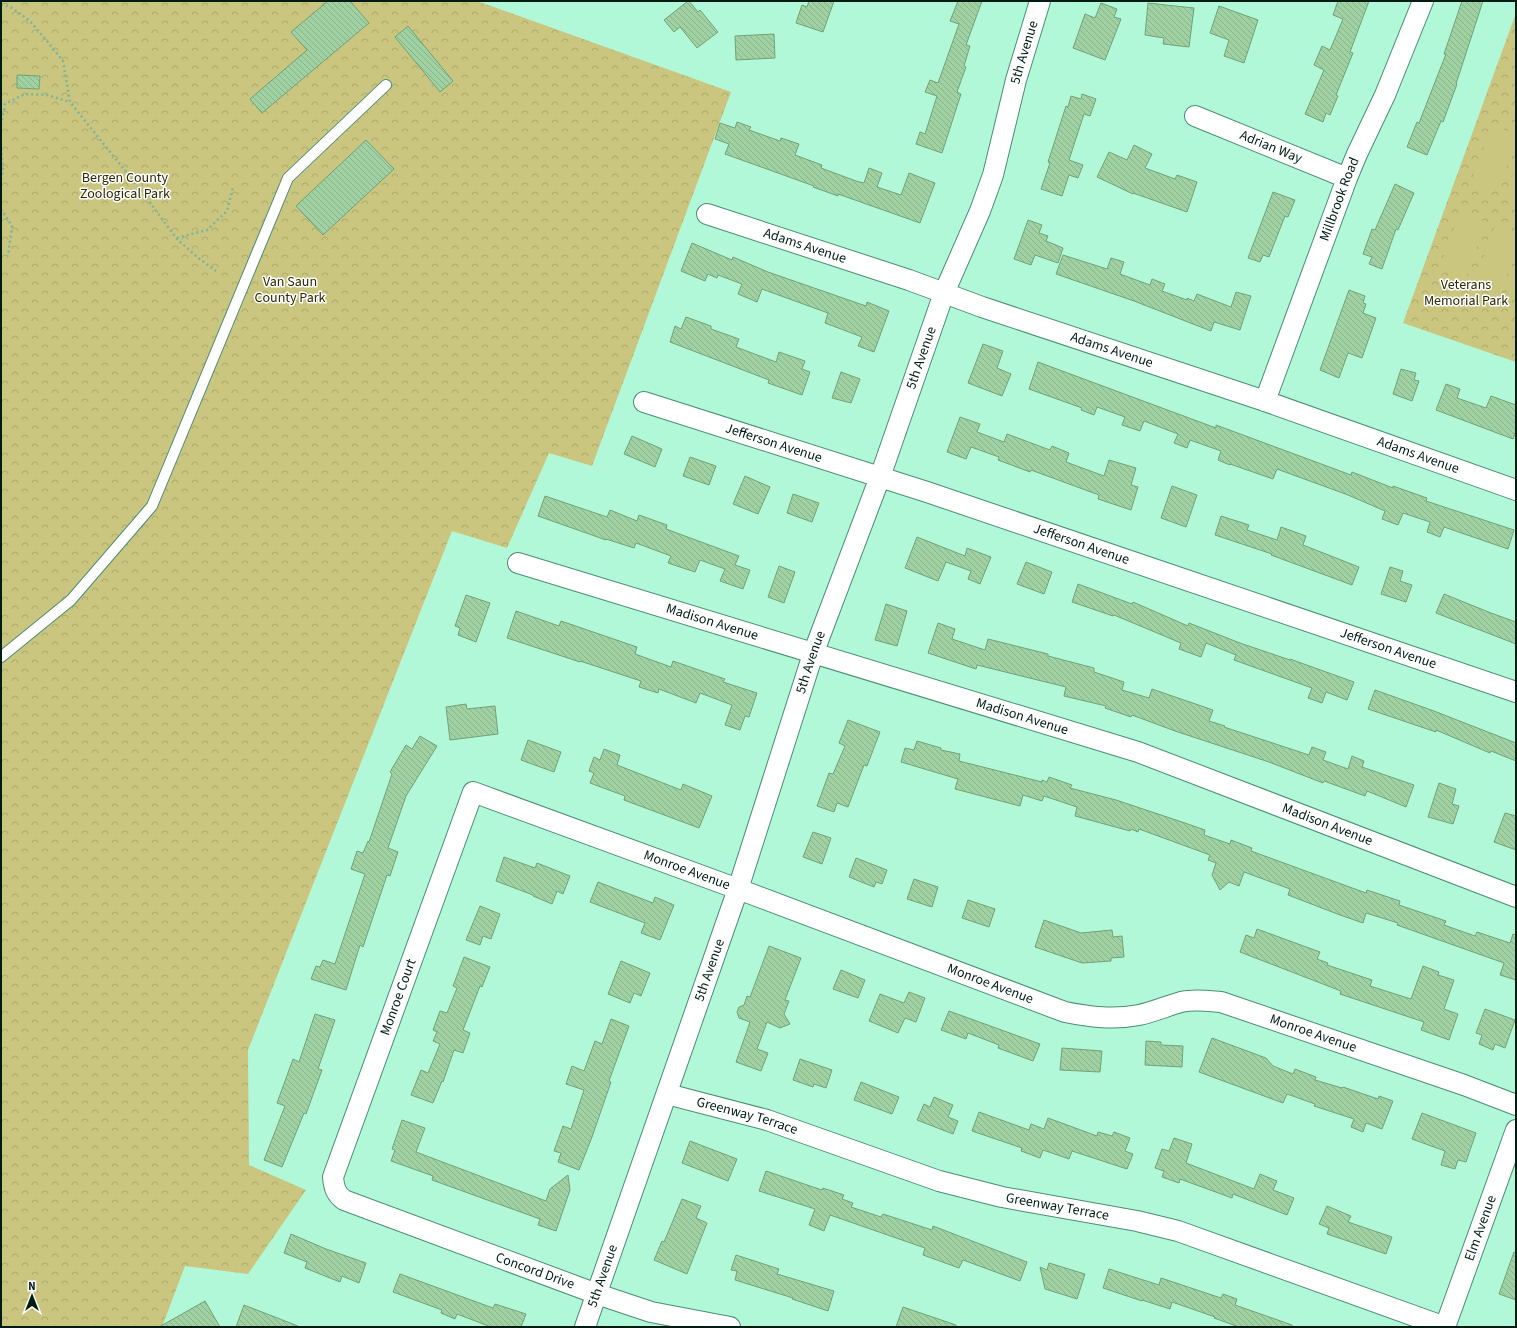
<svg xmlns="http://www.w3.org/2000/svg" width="1517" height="1328" font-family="'Source Sans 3',sans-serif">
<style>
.park{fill:url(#park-crowns)}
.garden{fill:#cac67f}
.building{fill:url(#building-back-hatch);stroke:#73a275}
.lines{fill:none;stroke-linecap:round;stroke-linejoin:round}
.service-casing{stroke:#4a8f73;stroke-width:12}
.minor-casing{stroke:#4a8f73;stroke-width:22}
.path{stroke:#7bb59c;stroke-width:2.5;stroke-dasharray:2 3;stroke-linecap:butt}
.service{stroke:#fff;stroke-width:10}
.minor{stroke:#fff;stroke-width:20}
.labels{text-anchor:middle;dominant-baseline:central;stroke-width:3;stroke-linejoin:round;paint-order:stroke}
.street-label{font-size:14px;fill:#011d13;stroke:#fff}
.park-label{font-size:14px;fill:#2d2a04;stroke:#fff}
</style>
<defs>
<pattern id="park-crowns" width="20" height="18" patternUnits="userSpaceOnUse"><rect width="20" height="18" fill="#cac67f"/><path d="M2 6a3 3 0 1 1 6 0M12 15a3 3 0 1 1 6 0" fill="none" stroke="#acaa6d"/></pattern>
<pattern id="building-back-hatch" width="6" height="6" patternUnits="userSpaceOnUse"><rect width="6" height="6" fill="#a0d1a2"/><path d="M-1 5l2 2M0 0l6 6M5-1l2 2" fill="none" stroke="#88b38b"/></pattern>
</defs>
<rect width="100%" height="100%" fill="#b1f8d9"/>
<g class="park">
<path d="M1,1H477L731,92L592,466L549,453L507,548L452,531L248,1050L249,1165L306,1190L248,1274L185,1266L162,1327H1Z"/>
<path d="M1516,13V362L1403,323Z"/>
</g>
<g class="garden">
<path d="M1492,125L1516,134V140L1497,191L1471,182Z"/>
<path d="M1516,166V198L1505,194Z"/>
<path d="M1460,212L1486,222L1466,278L1439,269Z"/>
<path d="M1495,225L1516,232V249L1501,291L1475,281Z"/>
<path d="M1516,270V296L1507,293Z"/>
</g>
<g class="building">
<path d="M328,1H350L369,23L262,113L250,99L307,50L291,32Z"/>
<path d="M688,1H689L698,12L700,10L718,32L697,48L680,27L674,32L664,20Z"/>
<path d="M809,1H834L823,32L796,23L802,5L807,7Z"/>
<path d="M958,1H982L966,45L970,46L964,66L966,67L957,92L961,94L942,153L916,144L920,132L925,134L937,96L925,92L930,80L938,83L959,24L950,21Z"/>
<path d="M1338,1H1369L1350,52L1353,53L1336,95L1338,96L1330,115L1326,113L1323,122L1305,114L1324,70L1314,65L1322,46L1330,50L1343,19L1333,15Z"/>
<path d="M1462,1H1483L1456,84H1457L1443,122L1441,121L1427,155L1407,147L1417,122L1419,123L1446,54H1444Z"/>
<path d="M1101,3L1117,9L1114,17L1121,19L1105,60L1073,48L1085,14L1095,18Z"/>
<path d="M1148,3L1194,8L1189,47L1163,44L1164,38L1145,35Z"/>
<path d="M1219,6L1258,20L1244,63L1224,56L1229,40L1210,33Z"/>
<path d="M408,26L453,81L440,92L395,37Z"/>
<path d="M774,34L775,58L736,60L735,36Z"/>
<path d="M17,75L40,76L39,89L17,88Z"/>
<path d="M1082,94L1096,99L1090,116L1084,114L1069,160L1083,165L1078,178L1069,175L1062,196L1041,189L1050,163L1048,162L1066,106L1068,107L1071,96L1081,99Z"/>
<path d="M737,122L751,127L749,130L780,141L781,138L799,144L795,155L822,165L821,168L856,181L864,183L869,168L882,173L877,187L901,195L909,173L935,183L920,223L838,194V196L813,187L814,186L725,154L729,144L715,139L720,123L735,128Z"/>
<path d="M366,140L394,169L323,235L296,206Z"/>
<path d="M1134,145L1152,154L1145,168L1175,179L1177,175L1197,182L1187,212L1133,193V194L1097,177L1109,152L1127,160Z"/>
<path d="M1395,184L1414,193L1398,230L1396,229L1382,269L1369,264L1372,257L1363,254L1372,229L1375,230Z"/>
<path d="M1273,192L1295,200L1288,217L1285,216L1269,257L1263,255L1260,262L1248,258Z"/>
<path d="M1028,220L1042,225L1039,233L1048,236L1046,241L1063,248L1058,263L1035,255L1031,265L1014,259Z"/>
<path d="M692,243L732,260L733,257L768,272L866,306L867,302L889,311L874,352L858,346L862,337L825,323L828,313L762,289L757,302L738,294L742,284L718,275L717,278L708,274L705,281L681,271Z"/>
<path d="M1063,255L1107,269L1111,258L1124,262L1120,274L1150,285L1152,279L1165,284L1162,291L1187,300V298L1194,301L1197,294L1231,307L1236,292L1251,296L1240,330L1214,322L1211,331L1134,301L1056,274Z"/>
<path d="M1349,290L1365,296L1363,303L1366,304L1363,313L1376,318L1362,358L1348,353L1339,378L1320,370Z"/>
<path d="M686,317L711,326V329L739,339L736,347L776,362L779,352L805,361L802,369L810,372L802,395L768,383L769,380L670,342L675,326L681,329Z"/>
<path d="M983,344L1003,351L997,368L1011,374L1002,396L968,383Z"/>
<path d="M1038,362L1216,428V425L1351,475L1352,472L1393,488V486L1427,498L1426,501L1514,530L1508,549L1444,527L1440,537L1427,532L1430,522L1403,513L1398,525L1382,519L1385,511L1348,495L1277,469L1273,479L1230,464V465L1218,460L1221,451L1190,440L1187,448L1174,443L1178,434L1144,421L1140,431L1122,425L1125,417L1097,407L1094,415L1081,410L1082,408L1029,389Z"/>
<path d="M1401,369L1416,373L1414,380L1419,381L1412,401L1393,394Z"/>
<path d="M841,372L860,379L851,403L832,398Z"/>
<path d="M1446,384L1460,389L1457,398L1486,408L1491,396L1516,405V431L1513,439L1436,410Z"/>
<path d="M960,417L980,424L977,432L1004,442L1007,434L1050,450L1052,446L1069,453L1066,462L1104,476L1109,460L1136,468L1131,485L1138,487L1131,510L1098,499L1099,495L1031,470L1030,472L998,460L999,457L971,447L966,459L947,452Z"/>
<path d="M632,436L662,449L655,467L624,454Z"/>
<path d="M690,457L716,466L709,485L683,476Z"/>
<path d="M745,476L770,487L758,514L733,504Z"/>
<path d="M1172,486L1197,495L1186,527L1161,518Z"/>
<path d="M793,494L819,503L812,522L787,513Z"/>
<path d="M545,496L607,517L610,510L637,521L639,515L667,525L666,529L739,556L735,565L750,570L743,589L720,581L725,569L700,560L695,572L668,563L671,556L636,543L634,548L606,539V540L538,516Z"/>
<path d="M1221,516L1249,525L1247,530L1277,540L1281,527L1306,536L1303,545L1359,567L1352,585L1271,555L1272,554L1215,535Z"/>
<path d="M917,537L965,556L967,548L991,557L980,584L968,579L971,571L946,562L938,581L905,568Z"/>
<path d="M1026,562L1052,572L1044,594L1017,584Z"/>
<path d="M779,566L795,572L784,603L768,597Z"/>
<path d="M1390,567L1403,571L1400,581L1412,585L1406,602L1381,594Z"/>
<path d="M1078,584L1132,604L1133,602L1188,626L1189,623L1240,643L1290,660V659L1354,682L1347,700L1326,692L1322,703L1308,698L1312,688L1234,660L1236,655L1206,643L1201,657L1179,649L1181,643L1114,615L1113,616L1072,602Z"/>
<path d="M1444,594L1491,613L1516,622V644L1436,613Z"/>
<path d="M466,595L490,603L476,642L458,635L460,628L455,626Z"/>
<path d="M886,604L907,611L897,646L875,640Z"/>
<path d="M516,611L559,626L561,621L637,647L635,654L671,667L673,661L725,679L723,682L757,693L749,717L745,716L740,730L725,725L732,705L700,693L696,703L659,689L658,693L639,687L641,681L580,661V662L507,638Z"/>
<path d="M938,623L955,629L952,639L985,650L988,639L1048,654V656L1094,668V672L1124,682L1122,690L1149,698L1152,689L1213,710L1209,721L1225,726L1224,727L1309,755L1312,747L1326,752L1323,760L1348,769L1352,756L1364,761L1362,767L1414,785L1406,807L1367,791L1365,796L1324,781L1323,783L1269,762L1175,731L1132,715L1131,717L1105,708L1106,706L1064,696L1066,687L977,665L976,669L928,653Z"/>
<path d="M1375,690L1434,711L1516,743V761L1491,751L1490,753L1436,730V732L1368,709Z"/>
<path d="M466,704L467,709L495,706L498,734L450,740L446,707Z"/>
<path d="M848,720L880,732L867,766L864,765L848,807L837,803L834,812L817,806L829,773L833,774L845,746L839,743Z"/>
<path d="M420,736L437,746L406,796L388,848L398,852L390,876L387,875L363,947L360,945L346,990L311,979L316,966L320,967L323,960L335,964L365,874L351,869L357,851L363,853L368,841L369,842L392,774L390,772L406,745L412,749Z"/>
<path d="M528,740L561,752L554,772L521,760Z"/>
<path d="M917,741L941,748V750L960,754L959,761L1042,782V780L1047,782L1049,777L1072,785L1070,788L1116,800L1182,822L1205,830L1204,835L1230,844L1231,840L1252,848L1251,851L1366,893L1367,890L1400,901L1399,905L1446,921L1444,925L1475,936L1477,932L1510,943L1513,934L1516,935V980L1500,975L1504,963L1397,925L1398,923L1366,913L1363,923L1340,915L1288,895L1290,889L1244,872L1239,886L1229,882L1220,890L1212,875L1216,863L1208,860L1210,855L1139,829L1138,832L1131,829L1130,831L1075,816L1077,807L1044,796L1042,801L1023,795L1020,806L955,789L958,779L901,762L905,748L914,750Z"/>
<path d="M604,749L620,755L617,765L681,790L683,784L712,796L699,828L624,800L625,796L590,783L594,773L589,771L594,757L600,760Z"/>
<path d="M1439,783L1456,789L1452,804L1459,806L1453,824L1428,817Z"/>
<path d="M1505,813L1516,816V850L1494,842Z"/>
<path d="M813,832L831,838L822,864L803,857Z"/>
<path d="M504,857L535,868L537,863L570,876L563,894L557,891L552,904L533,896V895L496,881Z"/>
<path d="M856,858L887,870L882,884L876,882L874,887L849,877Z"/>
<path d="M914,879L938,887L932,907L907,899Z"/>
<path d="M598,882L653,903L655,897L674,905L660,940L641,933L645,923L590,902Z"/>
<path d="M968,900L995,909L989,927L962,918Z"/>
<path d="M480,906L500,914L491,939L483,936L480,945L466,940Z"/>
<path d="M1044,920L1081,933L1112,930L1113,937L1122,936L1124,957L1111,958V961L1082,963L1035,947Z"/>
<path d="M1257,929L1320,952L1317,959L1328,963L1327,965L1372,980L1370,986L1411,999L1423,966L1439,972L1438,975L1454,980L1444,1009L1458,1014L1449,1040L1421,1030L1424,1022L1340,994L1341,991L1240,952L1246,935L1254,938Z"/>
<path d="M769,946L801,958L785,1000L789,1001L784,1014L790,1024L780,1028L767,1022L757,1049L768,1053L761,1071L736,1062L750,1022L739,1018L737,1012L739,1007L744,1005L747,996L750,997Z"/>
<path d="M464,957L490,967L482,987L480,986L463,1030L470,1033L463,1053L454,1050L443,1082L442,1081L433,1103L411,1095L421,1070L428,1073L440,1044L433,1041L437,1032L433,1030L440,1011L447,1013L457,988L453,986Z"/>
<path d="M621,961L650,973L641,996L634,993L630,1003L608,994Z"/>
<path d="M841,970L865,980L858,998L833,989Z"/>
<path d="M909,992L925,998L916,1022L905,1018L898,1033L869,1021L880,994L904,1003Z"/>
<path d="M1485,1009L1515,1020L1505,1048L1495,1044L1493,1050L1479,1044L1482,1035L1476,1033Z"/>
<path d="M949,1011L1040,1044L1033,1061L998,1048L999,1045L968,1033L966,1039L941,1030Z"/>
<path d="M315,1014L335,1020L318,1069L322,1070L306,1114L304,1113L282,1167L264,1160L285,1106L277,1103L293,1059L299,1062Z"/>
<path d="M611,1019L629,1026L609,1081L611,1082L592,1137L579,1170L558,1162L561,1153L554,1151L563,1126L571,1129L584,1090L566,1084L572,1066L584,1071L595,1041L602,1044Z"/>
<path d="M1212,1038L1266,1058L1273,1066L1293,1074L1295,1069L1316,1077L1315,1080L1342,1088L1343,1087L1378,1099L1379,1096L1393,1101L1382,1129L1366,1123L1363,1132L1351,1127L1354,1119L1314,1106L1315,1104L1287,1094L1283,1103L1199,1072Z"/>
<path d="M1146,1041L1161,1042V1045L1183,1046L1182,1067L1145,1065Z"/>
<path d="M1062,1048L1102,1051L1100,1072L1060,1070Z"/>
<path d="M800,1059L832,1070L826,1088L814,1084L813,1087L793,1080Z"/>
<path d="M861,1082L899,1097L892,1114L854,1100Z"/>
<path d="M934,1097L953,1105L948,1117L958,1121L953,1134L917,1120L924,1104L930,1107Z"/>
<path d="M979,1112L1029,1130L1031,1124L1044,1129L1048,1118L1097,1136L1098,1132L1112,1136L1114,1132L1130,1138L1125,1151L1133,1154L1127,1169L1072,1151L1069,1159L1043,1150L1040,1158L1021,1151L1022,1148L972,1131Z"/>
<path d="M1422,1113L1476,1133L1466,1162L1458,1160L1455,1169L1441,1165L1445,1151L1412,1139Z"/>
<path d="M402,1120L425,1128L416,1152L546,1201L550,1189L568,1175L570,1190L556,1231L538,1225L540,1219L432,1180L433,1176L391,1161L395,1150L392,1149Z"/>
<path d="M1174,1138L1192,1144L1186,1163L1254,1189L1260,1174L1277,1181L1273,1190L1294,1198L1287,1215L1233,1194L1232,1198L1180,1179L1179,1183L1162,1177L1164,1171L1155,1168L1162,1149L1169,1151Z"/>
<path d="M690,1141L737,1159L728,1181L682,1163Z"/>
<path d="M766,1171L822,1190L823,1188L844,1195L842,1199L853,1203L851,1207L881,1217L883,1214L932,1230L933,1226L1027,1262L1020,1281L963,1260L959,1268L923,1255L925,1248L830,1215L824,1231L809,1225L815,1209L759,1191Z"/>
<path d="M682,1199L701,1206L696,1218L707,1223L687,1274L654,1260L662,1241L664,1242Z"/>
<path d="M1327,1206L1351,1216L1348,1222L1392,1237L1386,1254L1327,1234L1329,1228L1319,1224Z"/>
<path d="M291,1234L326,1249L366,1263L359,1283L342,1276L340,1282L305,1268L307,1262L284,1253Z"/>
<path d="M1514,1252H1516V1300L1499,1294Z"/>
<path d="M736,1255L779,1269L777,1274L834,1291L828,1311L792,1299L793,1298L735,1280L737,1271L731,1270Z"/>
<path d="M1049,1263L1085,1274L1077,1299L1045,1289L1040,1267L1047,1270Z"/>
<path d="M1109,1269L1159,1285L1161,1278L1221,1298L1223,1294L1237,1299L1235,1305L1292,1325V1327H1239L1214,1318L1215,1317L1172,1302L1170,1309L1142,1300V1301L1103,1288Z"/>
<path d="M400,1274L493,1308L495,1304L526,1314L521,1327H491L457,1314L455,1319L441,1313L442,1310L393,1292Z"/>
<path d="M205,1301L220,1327H159Z"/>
<path d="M244,1305L298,1326L297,1327H236Z"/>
<path d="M903,1307L956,1325V1327H896Z"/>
</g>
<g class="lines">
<g class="service-casing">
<path id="service" d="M1,657L71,600L152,506L288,178L386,85"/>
</g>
<g class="minor-casing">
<g id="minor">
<path id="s1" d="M1195,116L1347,178"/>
<path id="s2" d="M707,214L909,280L982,307L1265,401L1516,490"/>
<path id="s3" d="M1265,401L1347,178L1357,154L1385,95L1423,1"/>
<path id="s4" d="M644,402L927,492L1516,692"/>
<path id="s5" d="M518,563L1138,752L1516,897"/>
<path id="s6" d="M667,1094L767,1120L939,1181L1002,1197L1137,1221L1178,1231L1445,1327"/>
<path id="s7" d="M585,1327L738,889L813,654L880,477L944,293L980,211L993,175L1016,80L1040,1"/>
<path id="s8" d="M730,1327L651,1312L597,1294L344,1200C336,1194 334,1188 333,1177L473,792L738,889L1065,1012C1090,1017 1114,1020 1139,1015C1153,1012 1167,1006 1181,1002C1194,999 1208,1001 1221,1002L1464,1085L1516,1105"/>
<path id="s9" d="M1445,1327L1516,1130"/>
</g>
</g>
<g class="path">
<path d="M1,4L12,8L30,21L51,46L63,61L70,102L143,193L176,238L197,257L216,271"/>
<path d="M1,125L5,104L25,94L47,95L70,102"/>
<path d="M1,148L3,170L1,180"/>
<path d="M1,209L12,226L8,256"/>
<path d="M177,238L207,230L227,211L233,187"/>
</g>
<use href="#service" class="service"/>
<use href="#minor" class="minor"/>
</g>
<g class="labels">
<g class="street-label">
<text stroke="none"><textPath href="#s7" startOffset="1349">5th Avenue</textPath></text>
<text stroke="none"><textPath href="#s1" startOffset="82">Adrian Way</textPath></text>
<text stroke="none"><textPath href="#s3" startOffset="215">Millbrook Road</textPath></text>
<text stroke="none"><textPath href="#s2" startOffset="103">Adams Avenue</textPath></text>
<text stroke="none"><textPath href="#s2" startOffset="427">Adams Avenue</textPath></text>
<text stroke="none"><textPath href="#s7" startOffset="1026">5th Avenue</textPath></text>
<text stroke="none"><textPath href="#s4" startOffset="136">Jefferson Avenue</textPath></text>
<text stroke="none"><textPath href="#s2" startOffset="751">Adams Avenue</textPath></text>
<text stroke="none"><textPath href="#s4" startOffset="460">Jefferson Avenue</textPath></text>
<text stroke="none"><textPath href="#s5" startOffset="203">Madison Avenue</textPath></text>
<text stroke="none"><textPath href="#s4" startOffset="784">Jefferson Avenue</textPath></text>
<text stroke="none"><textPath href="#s7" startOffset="702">5th Avenue</textPath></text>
<text stroke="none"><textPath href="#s5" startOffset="527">Madison Avenue</textPath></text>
<text stroke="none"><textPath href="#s5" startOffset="851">Madison Avenue</textPath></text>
<text stroke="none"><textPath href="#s8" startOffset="1071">Monroe Avenue</textPath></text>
<text stroke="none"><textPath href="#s7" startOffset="378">5th Avenue</textPath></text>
<text stroke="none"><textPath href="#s8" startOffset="1395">Monroe Avenue</textPath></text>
<text stroke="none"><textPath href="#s8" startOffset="625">Monroe Court</textPath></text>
<text stroke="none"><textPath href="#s8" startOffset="1731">Monroe Avenue</textPath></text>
<text stroke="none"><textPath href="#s6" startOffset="83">Greenway Terrace</textPath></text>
<text stroke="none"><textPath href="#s6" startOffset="407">Greenway Terrace</textPath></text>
<text stroke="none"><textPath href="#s9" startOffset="105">Elm Avenue</textPath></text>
<text transform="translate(535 1271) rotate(20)">Concord Drive</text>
<text stroke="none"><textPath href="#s7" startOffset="54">5th Avenue</textPath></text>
</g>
<g class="park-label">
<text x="125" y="178">Bergen County<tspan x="125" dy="16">Zoological Park</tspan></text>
<text x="290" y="282">Van Saun<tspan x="290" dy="16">County Park</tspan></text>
<text x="1466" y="285">Veterans<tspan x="1466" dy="16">Memorial Park</tspan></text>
</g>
</g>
<rect width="1517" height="1328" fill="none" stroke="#011d13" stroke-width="4"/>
<g transform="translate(32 1296)" stroke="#ffffff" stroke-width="3" paint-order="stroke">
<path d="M0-3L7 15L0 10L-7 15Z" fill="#011d13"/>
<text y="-6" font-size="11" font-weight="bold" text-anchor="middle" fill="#011d13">N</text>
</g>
</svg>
